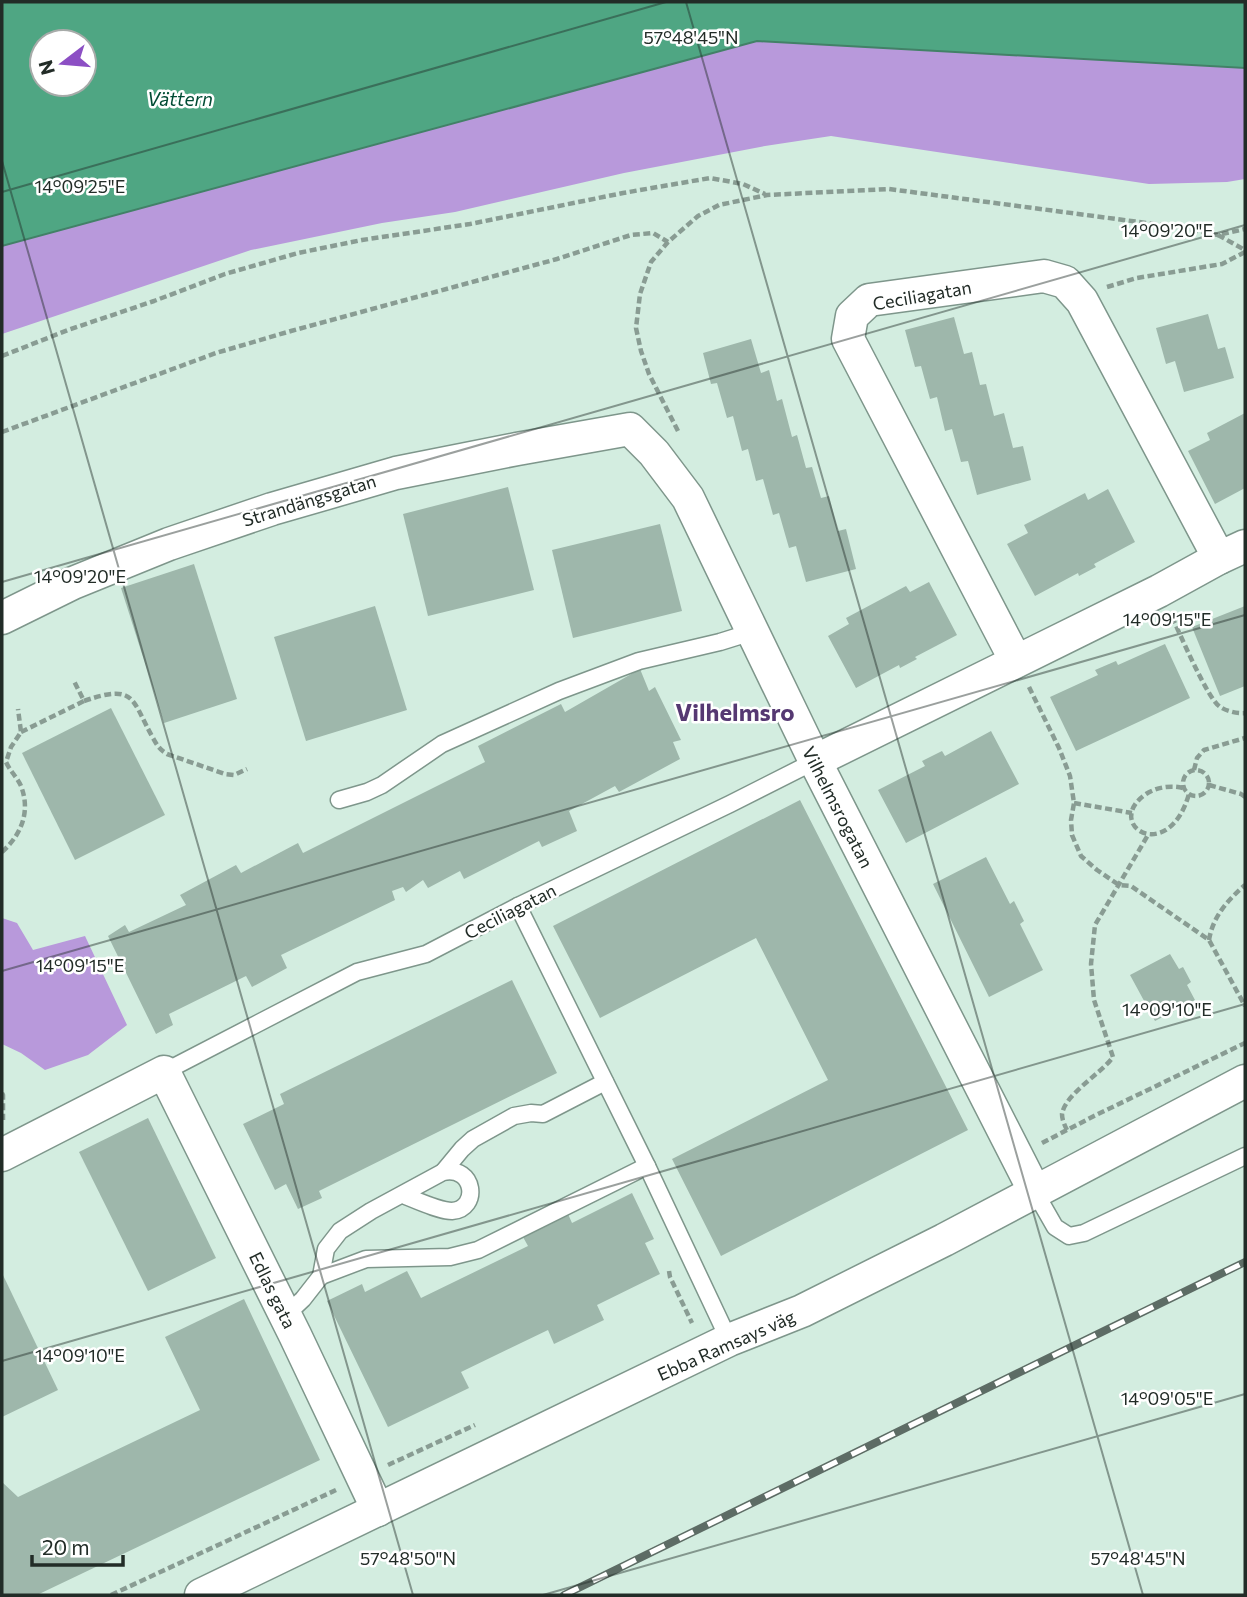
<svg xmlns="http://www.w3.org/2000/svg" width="1247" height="1597" font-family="Commissioner,sans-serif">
  <rect width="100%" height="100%" fill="#d3ede0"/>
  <g fill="#b899db">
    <polygon points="757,41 1245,68 1245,179 1227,182 1149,184 831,136 765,146 624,173 455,212 382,223 251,250 2,334 2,246"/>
    <polygon points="2,918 17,923 33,950 85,936 127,1025 88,1055 45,1070 21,1053 2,1044"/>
  </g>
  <path fill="#4fa683" stroke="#428167" stroke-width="2" fill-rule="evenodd" d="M 2,2 L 1245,2 L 1245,68 L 757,41 L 2,246 ZM 42,42 L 84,42 L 84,84 L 42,84 Z"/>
  <g fill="#9eb7ab">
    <polygon points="1208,314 1218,349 1225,347 1234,378 1184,392 1175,361 1166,364 1156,328"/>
    <polygon points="954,317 964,354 972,352 980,385 986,384 994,416 1004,413 1013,448 1023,446 1031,480 977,495 968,461 961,462 952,429 945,431 937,397 930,399 921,366 915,367 905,330"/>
    <polygon points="751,339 761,373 769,370 777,401 782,399 792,437 797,435 806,468 812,467 821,498 829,496 838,531 846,529 856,569 806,582 796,546 789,548 779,513 773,515 763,479 756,481 748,449 742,451 733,416 727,418 717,383 711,384 703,353"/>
    <polygon points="1245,413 1245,488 1215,504 1188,451 1210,440 1207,433"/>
    <polygon points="508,487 534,590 428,616 403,514"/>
    <polygon points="1108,489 1135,542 1094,564 1096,567 1079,576 1078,573 1035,596 1007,544 1028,533 1024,525 1085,493 1088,500"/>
    <polygon points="660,524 682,611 573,638 552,550"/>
    <polygon points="194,564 237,699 164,723 121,588"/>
    <polygon points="929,582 957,635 915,657 917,659 900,668 899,665 856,688 828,636 849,624 846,618 906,586 910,592"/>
    <polygon points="375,606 407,710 306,741 274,637"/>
    <polygon points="1245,606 1245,686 1220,696 1192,627"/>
    <polygon points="1165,644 1190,698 1076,751 1050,697 1098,675 1095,670 1116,661 1118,665"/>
    <polygon points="640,669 649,691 655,687 681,740 673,742 680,759 619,792 615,786 569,811 577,831 542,847 539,841 464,879 460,871 428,888 423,880 406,892 403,887 392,891 395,900 281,955 287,968 252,987 246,976 169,1014 173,1025 156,1034 108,936 125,925 129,932 186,905 180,895 236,865 241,873 298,843 303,853 485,762 478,746 561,704 565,712"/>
    <polygon points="111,708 165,815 75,860 22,753"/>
    <polygon points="991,731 1019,784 906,843 878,790 925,766 922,761 942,751 945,756"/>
    <polygon points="800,800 968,1130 721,1256 672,1159 828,1080 756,938 600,1018 553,926"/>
    <polygon points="986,857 1010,904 1014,901 1024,921 1020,924 1043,970 989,997 933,884"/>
    <polygon points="1170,954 1179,969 1183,967 1191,982 1187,985 1195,1000 1155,1021 1130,975"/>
    <polygon points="512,980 557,1073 319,1191 322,1198 298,1209 286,1184 275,1190 243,1124 284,1104 280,1094"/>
    <polygon points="148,1118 216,1258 148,1291 79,1152"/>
    <polygon points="632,1193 654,1239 645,1243 660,1274 597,1305 604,1320 554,1344 548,1330 461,1372 469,1388 388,1427 327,1301 362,1284 365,1292 407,1271 421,1298 528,1246 523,1237 568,1214 572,1223"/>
    <polygon points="2,1273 58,1390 2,1417"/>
    <polygon points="244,1299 320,1460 37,1595 2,1595 2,1482 18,1497 200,1410 165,1337"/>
  </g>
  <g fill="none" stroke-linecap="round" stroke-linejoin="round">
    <g stroke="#7e968b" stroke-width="19">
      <g id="service">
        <polyline points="339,800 367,792 382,785 442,744 559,691 639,661 720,642 752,632"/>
        <polyline points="518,906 647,1166 729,1340"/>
        <polyline points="164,1072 357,972 426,954 518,906 730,804 815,761"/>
        <polyline points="443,1172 462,1149 473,1139 514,1116 531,1113 543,1114 605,1082"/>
        <polyline points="1035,1192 1055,1227 1069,1236 1084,1233 1245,1156"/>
        <polyline points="321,1276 366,1259 450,1257 478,1250 647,1166"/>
        <path d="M 285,1316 L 303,1299 L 321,1276 L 326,1249 L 340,1231 L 371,1211 L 443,1172 C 475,1165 480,1209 452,1211 C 439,1211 416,1200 403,1195"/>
      </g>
    </g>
    <g stroke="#7e968b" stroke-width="35">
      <g id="minor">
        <polyline points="2,618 73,583 169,544 272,509 396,473 517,449 630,429 654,453 688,498 815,761 1035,1192"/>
        <polyline points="1016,661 848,339 852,316 869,300 1044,276 1065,282 1082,301 1219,558"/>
        <polyline points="815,761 1159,591 1219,558 1245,546"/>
        <polyline points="2,1155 164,1072 295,1335 378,1510"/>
        <polyline points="201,1595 729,1340 802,1311 944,1240 1245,1081"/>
      </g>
    </g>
    <g stroke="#899c93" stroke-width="4.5" stroke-dasharray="7 3.5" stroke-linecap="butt">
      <polyline points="1218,235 1245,250"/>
      <polyline points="1107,287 1137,278 1222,264 1245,252"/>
      <polyline points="2,356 68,330 154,301 225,274 298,253 362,240 470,224 623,193 710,178 743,184 765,194"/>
      <polyline points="678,431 649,374 641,351 636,328 640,294 651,262 668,242 698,216 719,205 767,195 889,189 1177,227 1218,235 1245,229"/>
      <polyline points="2,432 216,353 291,331 557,259 631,235 653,233 668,242"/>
      <path d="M 1172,617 C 1180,634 1207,697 1219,706 C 1225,711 1238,714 1245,713"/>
      <polyline points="1029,687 1059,748 1070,776 1074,803 1071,820 1072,835 1081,856 1097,870 1119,885 1131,886 1209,940 1245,1006"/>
      <path d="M 84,701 C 136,683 131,699 153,738 C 157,745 159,749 167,754 L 225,774 L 234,775 L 247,769"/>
      <polyline points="21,732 84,701 74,681"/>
      <circle cx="1196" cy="783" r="13"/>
      <polyline points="1194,770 1197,758 1204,750 1245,738"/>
      <polyline points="1209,785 1241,794 1245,797"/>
      <path d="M 1183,788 C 1171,785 1157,787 1146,794 C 1102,824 1168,867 1189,794"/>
      <polyline points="1074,803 1132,813"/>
      <path d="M 2,852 C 21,835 31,812 21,786 C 17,777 10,771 6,762 L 11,747 L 21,732 L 18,709"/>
      <path d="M 1209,940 C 1213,916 1228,900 1245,885"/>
      <polyline points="2,1093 3,1095 3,1120"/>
      <path d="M 1067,1130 C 1065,1126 1062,1120 1062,1114 C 1065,1094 1102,1073 1113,1057 L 1094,1000 L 1091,964 L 1095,925 L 1148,835"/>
      <polyline points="1042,1143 1094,1116 1245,1043"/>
      <polyline points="669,1271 670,1277 692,1323"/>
      <polyline points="388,1465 475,1425"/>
      <polyline points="111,1595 336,1490"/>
    </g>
    <use href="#service" stroke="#fff" stroke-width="16"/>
    <use href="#minor" stroke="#fff" stroke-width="32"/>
    <g stroke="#5d6c65" stroke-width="8">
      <polyline id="rail" points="564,1595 1245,1262"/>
    </g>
    <use href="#rail" stroke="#fff" stroke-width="5" stroke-dasharray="16" stroke-linecap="butt"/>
  </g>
  <path fill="none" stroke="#222c27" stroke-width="2" stroke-opacity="0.45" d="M 686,2 L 1143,1595M 2,161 L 413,1595M 2,192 L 666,2M 2,582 L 1245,225M 2,971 L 1245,615M 2,1361 L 1245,1004M 543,1595 L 1245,1394"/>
  <g text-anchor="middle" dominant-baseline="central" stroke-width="5" stroke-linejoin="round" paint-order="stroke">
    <g font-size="18" fill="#222c27" stroke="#fff">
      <text transform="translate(922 295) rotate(-10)">Ceciliagatan</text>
      <text transform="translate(309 500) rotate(-17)">Strandängsgatan</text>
      <text transform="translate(838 807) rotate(63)">Vilhelmsrogatan</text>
      <text transform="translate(510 911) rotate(-27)">Ceciliagatan</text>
      <text transform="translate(273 1290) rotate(64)">Edlas gata</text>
      <text transform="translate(726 1345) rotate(-24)">Ebba Ramsays väg</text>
    </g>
    <g font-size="19" font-style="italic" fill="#004b34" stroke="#fff">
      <text x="180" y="98">Vättern</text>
    </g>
    <g font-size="24" font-weight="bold" fill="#553872" stroke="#fff">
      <text x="735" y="711">Vilhelmsro</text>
    </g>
  </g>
  <g font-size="18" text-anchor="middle" fill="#222c27" stroke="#fff" stroke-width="5" stroke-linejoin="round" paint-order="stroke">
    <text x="691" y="44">57°48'45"N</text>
    <text x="80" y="193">14°09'25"E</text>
    <text x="1167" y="237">14°09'20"E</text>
    <text x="80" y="583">14°09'20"E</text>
    <text x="1167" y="626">14°09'15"E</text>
    <text x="80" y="972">14°09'15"E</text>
    <text x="1167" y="1016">14°09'10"E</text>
    <text x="80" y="1362">14°09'10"E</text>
    <text x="1167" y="1405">14°09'05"E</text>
    <text x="408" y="1565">57°48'50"N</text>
    <text x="1138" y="1565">57°48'45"N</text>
  </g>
  <rect width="1247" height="1597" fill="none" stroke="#222c27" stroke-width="7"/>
  <g transform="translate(63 63) rotate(254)"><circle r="33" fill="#ffffff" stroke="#a7aba9" stroke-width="2"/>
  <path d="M0-5L12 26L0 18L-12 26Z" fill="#8c4fc4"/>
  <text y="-10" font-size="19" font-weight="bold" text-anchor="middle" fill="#222c27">N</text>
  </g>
  <path d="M32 1555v10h91v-10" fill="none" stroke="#222c27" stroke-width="3.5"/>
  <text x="42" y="1555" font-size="21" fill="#222c27" stroke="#ffffff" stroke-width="5" paint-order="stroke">20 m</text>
</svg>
